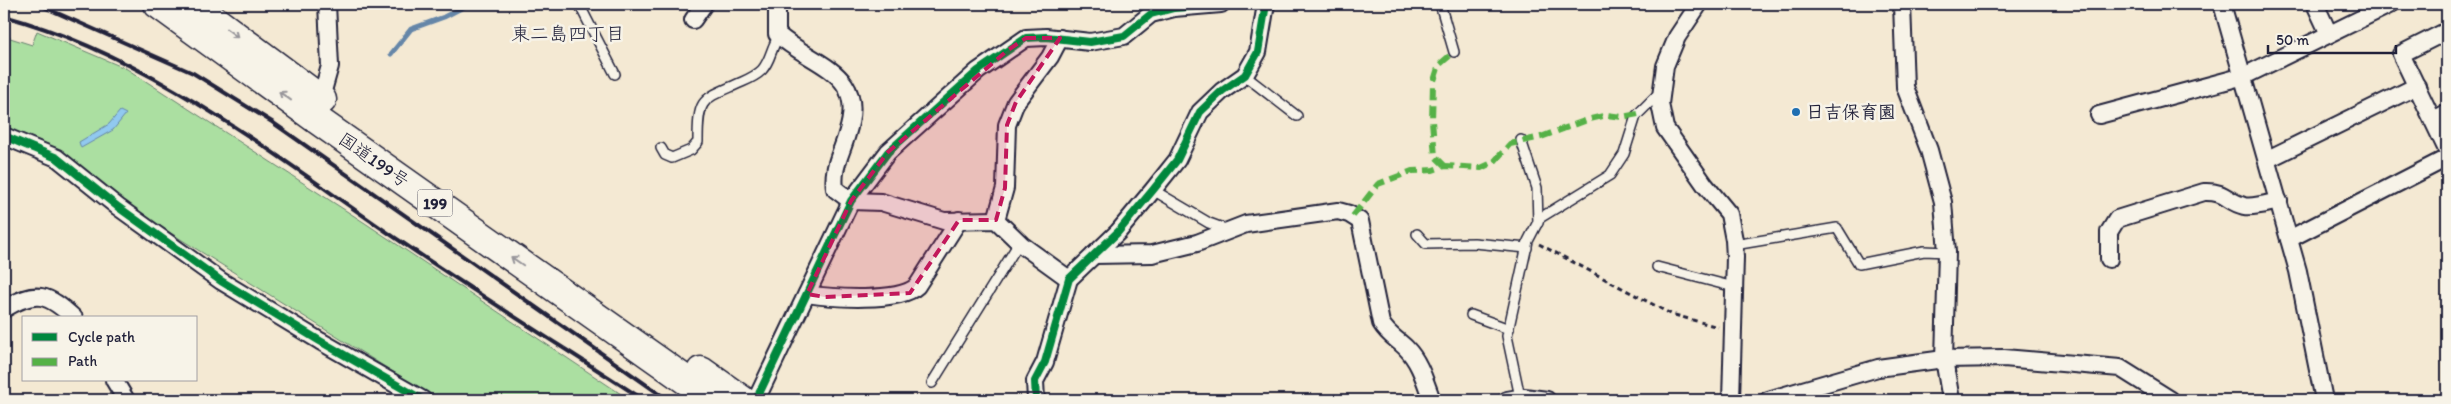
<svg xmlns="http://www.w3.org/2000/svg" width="2451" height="404" font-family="Itim,'Klee One',sans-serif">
  <rect width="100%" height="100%" fill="#f4e9d3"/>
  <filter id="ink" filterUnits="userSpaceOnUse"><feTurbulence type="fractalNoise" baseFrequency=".02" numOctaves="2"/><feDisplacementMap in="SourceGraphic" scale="10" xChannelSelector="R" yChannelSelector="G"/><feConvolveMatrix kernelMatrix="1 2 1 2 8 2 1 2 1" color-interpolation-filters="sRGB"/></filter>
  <g filter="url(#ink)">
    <polygon fill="#abdfa1" stroke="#66806e" points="37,31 127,69 365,223 630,400 438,400 126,205 67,155 54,147 4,128 4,36 32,45"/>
    <polygon fill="#91c9f0" stroke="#6586a8" points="120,111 126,114 113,130 81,148 79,142 109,124"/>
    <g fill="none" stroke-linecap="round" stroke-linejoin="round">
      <polyline stroke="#6586a8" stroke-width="5" points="391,54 411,29 444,17 469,4"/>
      <g stroke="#22223b" stroke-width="12">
        <g id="lane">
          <polyline points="579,4 615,74"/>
          <polyline points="1440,4 1454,52"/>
          <polyline points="1244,75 1297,116"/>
          <polyline points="1521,140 1537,188 1538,223"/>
          <path d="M 661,148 L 665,155 L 672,158 L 691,150 L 698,142 C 698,96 702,100 742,82 C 749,79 756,76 762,70 C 771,60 771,47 779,36"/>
          <polyline points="1153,190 1209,223 1228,230"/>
          <polyline points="1417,234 1426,244 1474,243 1527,248"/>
          <polyline points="1734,245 1837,228 1859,264 1924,251 1947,252"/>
          <polyline points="1657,267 1734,287"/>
          <polyline points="1471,315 1509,329"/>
          <polyline points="932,383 1019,243"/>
          <polyline points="1520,397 1507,336 1528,241 1540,218 1610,175 1624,154 1636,116 1660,92"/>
        </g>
      </g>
      <g stroke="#22223b" stroke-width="20">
        <g id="street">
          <path d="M 777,4 L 777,34 C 814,67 868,71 847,134 C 841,155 832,167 835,189 L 851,201 L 881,202 L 944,221 L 996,220 L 1022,245 L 1069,279"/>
          <polyline points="1699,4 1677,37 1665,66 1660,104 1665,128 1705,185 1729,214 1734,240 1735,257 1731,400"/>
          <polyline points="1902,4 1905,87 1929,150 1943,202 1947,252 1944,359 1951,400"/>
          <polyline points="2222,4 2298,271 2324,400"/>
          <polyline points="2315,4 2329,34"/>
          <polyline points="693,20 704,4"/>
          <polyline points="2447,31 2401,54 2447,150"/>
          <polyline points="319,105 330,66 327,4"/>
          <polyline points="2099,115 2244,76 2391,4"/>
          <polyline points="2433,120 2447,113"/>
          <polyline points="4,136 57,158 118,207 221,281 320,341 423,400"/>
          <polyline points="2268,159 2417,86"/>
          <polyline points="996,220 1005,188 1007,125 1016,102 1050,57 1060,38"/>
          <polyline points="2289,239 2447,158"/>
          <path d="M 1094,255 L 1152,254 L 1197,243 L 1246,224 L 1338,211 L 1349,214 L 1360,221 L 1381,323 C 1388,335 1397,339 1406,348 C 1420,362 1425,382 1432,400"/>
          <path d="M 2109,259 L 2109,232 L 2117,219 L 2204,192 C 2226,191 2227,202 2244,206 C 2254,208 2269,203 2279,201"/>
          <path d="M 807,294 C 831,298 899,303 917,286 L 959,220"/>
          <path d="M 4,309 C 36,289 48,294 74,318"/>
          <polyline points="114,380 126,400"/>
          <polyline points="756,400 851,201 888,152 978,71 1026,38 1046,37 1090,42 1124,36 1151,14 1174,8 1221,4"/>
          <polyline points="1036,400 1035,381 1045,362 1069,279 1118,232 1153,190 1177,160 1200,112 1222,91 1245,75 1258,52 1266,4"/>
          <polyline points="1507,400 1524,397 1547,400"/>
          <polyline points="1768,400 1878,368 1944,359 2004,358 2120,368 2171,400"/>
        </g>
      </g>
      <g stroke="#22223b" stroke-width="31">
        <g id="highway">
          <polyline points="158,4 316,119 714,400"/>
          <polyline points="193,4 322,100"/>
          <polyline points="701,371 742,400"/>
        </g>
      </g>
      <polyline stroke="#22223b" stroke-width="3" stroke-dasharray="5 4" stroke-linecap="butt" points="1539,244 1671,314 1718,327"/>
      <use href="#lane" stroke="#f7f3e8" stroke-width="9"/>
      <use href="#street" stroke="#f7f3e8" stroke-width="16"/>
      <use href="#highway" stroke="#f7f3e8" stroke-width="28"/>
      <g stroke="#22223b" stroke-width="4">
        <polyline points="37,4 193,73 272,122 668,400"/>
        <path d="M 4,16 C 154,57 276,157 403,243 C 482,297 564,348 644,400"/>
      </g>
      <g stroke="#55b146" stroke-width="6" stroke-dasharray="12 6" stroke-linecap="butt">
        <polyline points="1445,166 1435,156 1432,121 1433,84 1439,65 1454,52"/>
        <polyline points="1353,216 1378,184 1412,171 1433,170 1445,166 1481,168 1494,162 1510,144 1541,137 1590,119 1607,115 1622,117 1638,114"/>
      </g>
      <g stroke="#f7f3e8" stroke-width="11">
        <g id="cycleway">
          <polyline points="4,136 57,158 118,207 221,281 320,341 423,400"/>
          <polyline points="756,400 851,201 888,152 978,71 1026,38 1046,37 1090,42 1124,36 1151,14 1174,8 1221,4"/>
          <polyline points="1036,400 1035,381 1045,362 1069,279 1118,232 1153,190 1177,160 1200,112 1222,91 1245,75 1258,52 1266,4"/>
        </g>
      </g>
      <use href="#cycleway" stroke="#00873e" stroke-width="8"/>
    </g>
    <defs><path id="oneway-shaft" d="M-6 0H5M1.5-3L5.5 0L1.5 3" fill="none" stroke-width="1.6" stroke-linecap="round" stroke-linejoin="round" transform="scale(1.25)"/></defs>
    <g stroke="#97959a">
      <use href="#oneway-shaft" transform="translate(232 33) rotate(37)"/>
      <use href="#oneway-shaft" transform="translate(285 96) rotate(-144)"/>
      <use href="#oneway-shaft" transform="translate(517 261) rotate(-145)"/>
    </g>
  </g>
  <path fill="#c2185b" fill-opacity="0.2" stroke="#c2185b" stroke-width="4" stroke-dasharray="10 6" stroke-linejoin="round" d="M 1026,38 L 1060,38 L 1016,102 L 1007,125 L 1005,188 L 996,220 L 959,220 L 910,293 L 825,297 L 807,294 L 851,201 L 888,152 L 1008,50 Z"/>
  <circle fill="#1f6fb2" stroke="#f7f3e8" stroke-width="2" cx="1796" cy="112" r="5"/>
  <g text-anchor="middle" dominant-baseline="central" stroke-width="5" stroke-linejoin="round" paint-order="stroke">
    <rect fill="#f7f3e8" stroke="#62616f" stroke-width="1" x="417.5" y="189.5" width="35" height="27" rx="4"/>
    <g font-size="16" font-weight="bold" fill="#22223b">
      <text x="435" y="203">199</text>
    </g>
    <g font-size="18" font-weight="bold" fill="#22223b" stroke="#f7f3e8" text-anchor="start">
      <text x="1806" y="112">日吉保育園</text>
    </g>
    <g font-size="18" fill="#22223b" stroke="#f7f3e8">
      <text transform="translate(374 160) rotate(35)">国道199号</text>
    </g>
    <g font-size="19" fill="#22223b" stroke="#f7f3e8">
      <text x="568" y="33">東二島四丁目</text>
    </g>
  </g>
  <rect width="2451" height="404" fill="none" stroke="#f7f3e8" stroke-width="20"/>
  <rect x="10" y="10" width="2431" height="384" fill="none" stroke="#22223b" stroke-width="2" filter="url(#ink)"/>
  <rect x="22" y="316" width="175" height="65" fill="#f7f3e8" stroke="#a29fa3"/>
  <rect x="32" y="333" width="25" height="8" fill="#00873e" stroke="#a29fa3"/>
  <text x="68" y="342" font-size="15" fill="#22223b">Cycle path</text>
  <rect x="32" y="358" width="25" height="8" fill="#55b146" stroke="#a29fa3"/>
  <text x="68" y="366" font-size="15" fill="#22223b">Path</text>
  <path d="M2268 45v8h128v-8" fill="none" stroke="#22223b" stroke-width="2.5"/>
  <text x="2276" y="45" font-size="15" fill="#22223b" stroke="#f7f3e8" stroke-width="4" paint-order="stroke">50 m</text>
</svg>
